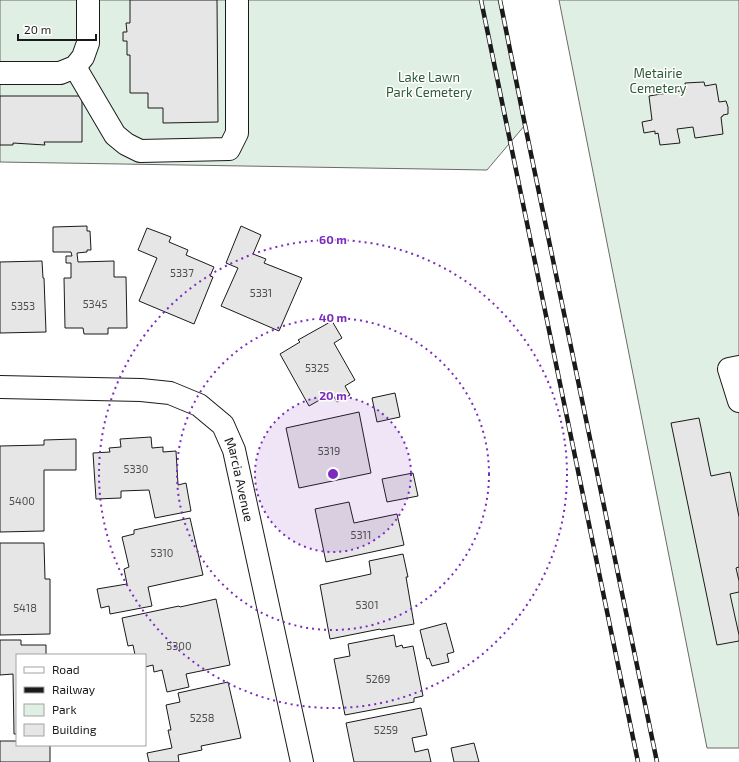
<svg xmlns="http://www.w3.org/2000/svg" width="739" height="762" font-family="'Exo 2',sans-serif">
  <rect width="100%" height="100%" fill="#fff"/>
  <g fill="#e0efe3" stroke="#6a6a6a">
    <polygon points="0,0 500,0 525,125 487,170 0,162"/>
    <polygon points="559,0 739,0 739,748 707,748"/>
  </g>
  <g fill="#e6e6e6" stroke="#1a1a1a">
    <polygon points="130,0 217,0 218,122 163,123 163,108 148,108 148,93 130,93 130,55 127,55 127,41 123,41 123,32 127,32 126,23 130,23"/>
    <polygon points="704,82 705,86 716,84 719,102 726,101 728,107 728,114 723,115 723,116 721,117 723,134 695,138 693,127 677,129 680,143 660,145 658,133 655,134 655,131 644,133 642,122 652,120 649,96 686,90 685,83"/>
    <polygon points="0,96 82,96 82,142 44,142 45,145 13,143 13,145 0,145"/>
    <polygon points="87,226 87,231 90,231 91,250 87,250 87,252 77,253 78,262 114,261 114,277 126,277 127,328 108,328 108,334 84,334 83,328 65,328 64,278 71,278 71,263 66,263 66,256 72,256 71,252 53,252 53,227"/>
    <polygon points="241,226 261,235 253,254 266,259 264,263 302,278 279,331 221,306 238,268 226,263"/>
    <polygon points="147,228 171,237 169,242 188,250 186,255 214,267 210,276 213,277 194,324 139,301 157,258 138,250"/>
    <polygon points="42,261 43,278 44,278 46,332 0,333 0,262"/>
    <polygon points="332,321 342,338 334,343 355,380 345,386 350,395 337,402 332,393 309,406 280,354 300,342 298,340"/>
    <polygon points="395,393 400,417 377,422 372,398"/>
    <polygon points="359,412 371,473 299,488 286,428"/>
    <polygon points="699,418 711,476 730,472 739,517 739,567 736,568 739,581 739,592 730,594 739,635 739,641 717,645 671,423"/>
    <polygon points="151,437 152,448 163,447 163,452 176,451 178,485 186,483 191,511 155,518 149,490 121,491 121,498 96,499 93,453 110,452 109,448 121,447 120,439"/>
    <polygon points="76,439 76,470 44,470 44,531 0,532 0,446 44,445 44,440"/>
    <polygon points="413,473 418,496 387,502 382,479"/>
    <polygon points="349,502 354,523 397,514 404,545 326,562 315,509"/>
    <polygon points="190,518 203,575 148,587 152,606 110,614 109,606 101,608 97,589 127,584 124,569 129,567 122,537 134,534 134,530"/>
    <polygon points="0,543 44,543 45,579 50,579 50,634 0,635"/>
    <polygon points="403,554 408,577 406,577 414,624 381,630 380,629 330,639 320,585 371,574 369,561"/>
    <polygon points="216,599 230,665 186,674 189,687 167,692 162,670 154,672 153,665 145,667 145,655 135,655 133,645 128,646 122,618 179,606 180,607"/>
    <polygon points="446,623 454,652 447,654 449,662 432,666 429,658 427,659 420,630"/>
    <polygon points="394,635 396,647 402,645 403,648 413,646 423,696 414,698 414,702 345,715 334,659 350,656 348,644"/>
    <polygon points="0,640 21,640 21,645 46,645 46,655 17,655 17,734 14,734 13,674 0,675"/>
    <polygon points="228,682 241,738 201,746 202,750 178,755 179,762 149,762 147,753 172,748 168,730 171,730 166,705 180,702 178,693"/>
    <polygon points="421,708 427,735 412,738 415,752 428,749 431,762 354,762 346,723"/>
    <polygon points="0,741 17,741 17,745 50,745 50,762 0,762"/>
    <polygon points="474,743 479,762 454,762 451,748"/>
  </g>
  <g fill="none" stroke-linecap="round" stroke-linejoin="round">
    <g stroke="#1a1a1a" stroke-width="24">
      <g id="minor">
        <polyline points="75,67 115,135 126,144 140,151 229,149 237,133 237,0"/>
        <polyline points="0,73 60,73 75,67 83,57 88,43 88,0"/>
        <polyline points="739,367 729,369 739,401"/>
        <path id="s1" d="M 0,387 L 141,390 L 170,393 L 199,405 L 223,425 L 234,450 L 302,762"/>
      </g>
    </g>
    <use href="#minor" stroke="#fff" stroke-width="22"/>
    <g stroke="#1a1a1a" stroke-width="4.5">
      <g id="rail">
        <polyline points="481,0 638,762"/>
        <polyline points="500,0 525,125 657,762"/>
      </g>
    </g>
    <use href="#rail" stroke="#fff" stroke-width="3" stroke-dasharray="9" stroke-linecap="butt"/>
  </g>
  <circle cx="333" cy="474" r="78" fill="#7b2cbf" fill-opacity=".12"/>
  <g fill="none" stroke="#7b2cbf" stroke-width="2" stroke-dasharray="2 4">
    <circle cx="333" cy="474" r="78"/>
    <circle cx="333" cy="474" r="156"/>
    <circle cx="333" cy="474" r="234"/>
  </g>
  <g text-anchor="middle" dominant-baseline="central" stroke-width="3" stroke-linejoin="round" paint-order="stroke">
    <g font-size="11" fill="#4d4d4d">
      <text x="182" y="272">5337</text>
      <text x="261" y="292">5331</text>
      <text x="95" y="303">5345</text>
      <text x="23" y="305">5353</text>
      <text x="317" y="367">5325</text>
      <text x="329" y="450">5319</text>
      <text x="136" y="468">5330</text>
      <text x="22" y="500">5400</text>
      <text x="361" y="534">5311</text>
      <text x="162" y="552">5310</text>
      <text x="367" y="604">5301</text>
      <text x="25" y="607">5418</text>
      <text x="179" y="645">5300</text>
      <text x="378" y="678">5269</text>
      <text x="202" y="717">5258</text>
      <text x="386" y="729">5259</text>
    </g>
    <g font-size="13" fill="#2b5a34" stroke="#fff">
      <text x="658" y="73">Metairie<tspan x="658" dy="15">Cemetery</tspan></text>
      <text x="429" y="77">Lake Lawn<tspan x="429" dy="15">Park Cemetery</tspan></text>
    </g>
    <g font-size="13" fill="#1a1a1a" stroke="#fff">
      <text stroke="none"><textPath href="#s1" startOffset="290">Marcia Avenue</textPath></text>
    </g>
  </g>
  <circle cx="333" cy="474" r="6" fill="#7b2cbf" stroke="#fff" stroke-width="2"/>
  <g font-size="12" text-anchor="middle" font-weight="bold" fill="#7b2cbf" stroke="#fff" stroke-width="3" stroke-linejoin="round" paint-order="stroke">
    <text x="333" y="244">60 m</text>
    <text x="333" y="322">40 m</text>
    <text x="333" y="400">20 m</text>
  </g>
  <rect x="16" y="654" width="130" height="92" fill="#ffffff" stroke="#a3a3a3"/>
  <rect x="24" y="667" width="20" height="6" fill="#ffffff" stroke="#a3a3a3"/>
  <text x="52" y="674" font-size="12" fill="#1a1a1a">Road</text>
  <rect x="24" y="687" width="20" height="6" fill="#1a1a1a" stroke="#a3a3a3"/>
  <text x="52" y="694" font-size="12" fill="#1a1a1a">Railway</text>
  <rect x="24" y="704" width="20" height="12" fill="#e0efe3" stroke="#a3a3a3"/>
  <text x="52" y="714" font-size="12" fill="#1a1a1a">Park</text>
  <rect x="24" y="724" width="20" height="12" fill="#e6e6e6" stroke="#a3a3a3"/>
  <text x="52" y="734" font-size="12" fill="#1a1a1a">Building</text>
  <path d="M18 34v6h78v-6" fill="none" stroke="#1a1a1a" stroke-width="2"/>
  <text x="24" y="34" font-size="12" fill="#1a1a1a" stroke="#ffffff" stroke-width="3" paint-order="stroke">20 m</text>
</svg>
